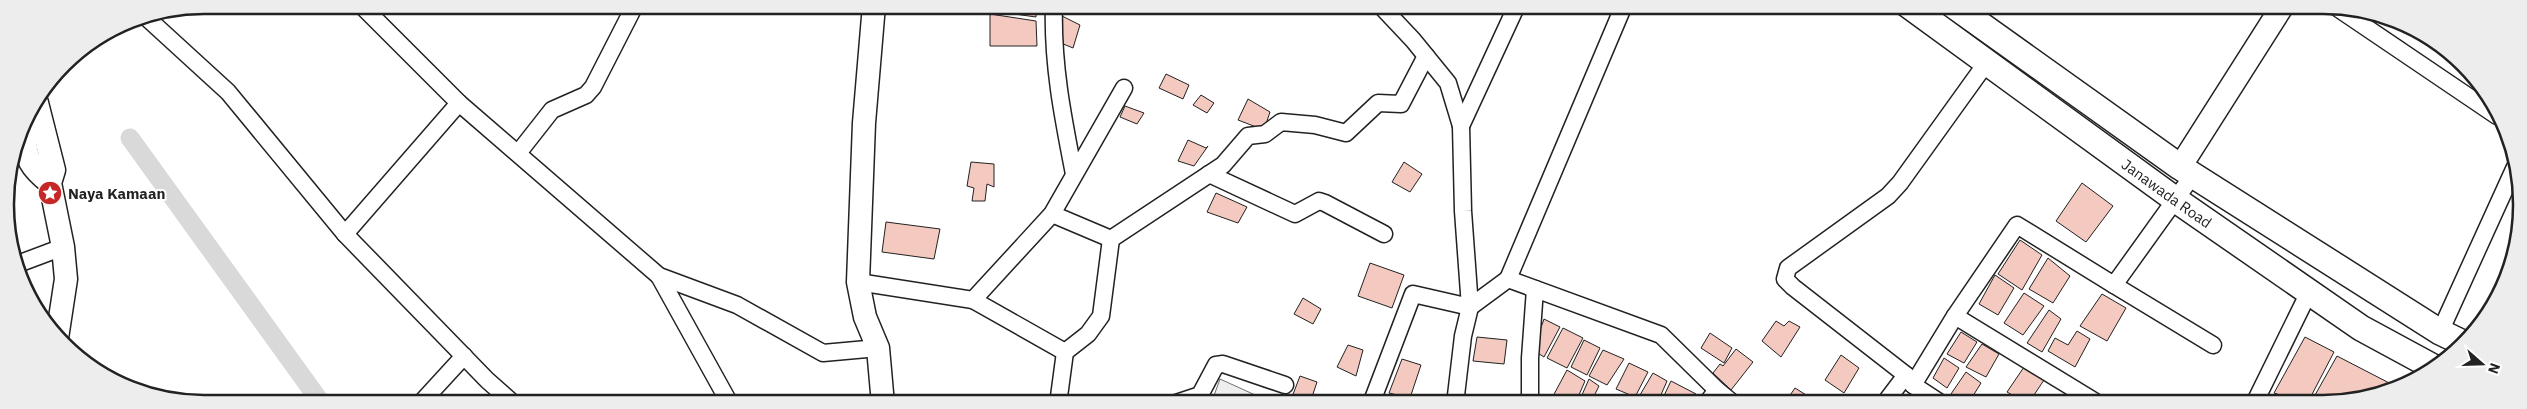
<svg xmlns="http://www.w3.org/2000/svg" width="2527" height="409" font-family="'IBM Plex Sans',sans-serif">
  <rect width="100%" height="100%" fill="#fff"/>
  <polygon fill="#eee" stroke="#6f6f6f" points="1220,379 1275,404 1211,404"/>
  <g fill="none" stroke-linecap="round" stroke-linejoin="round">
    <polyline stroke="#d9d9d9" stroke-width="19" points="130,138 322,404"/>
  </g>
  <g fill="#f3c9c0" stroke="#222">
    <polygon points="993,5 1036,5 1036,17 992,11"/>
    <polygon points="990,14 1036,21 1037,46 990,46"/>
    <polygon points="1062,16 1080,25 1073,48 1056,41"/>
    <polygon points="1166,74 1189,85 1183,99 1159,88"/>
    <polygon points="1201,95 1214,103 1207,113 1193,105"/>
    <polygon points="1248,99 1270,112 1264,130 1238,120"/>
    <polygon points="1125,106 1144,113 1137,124 1120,117"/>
    <polygon points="1188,140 1206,148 1208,146 1194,166 1178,161"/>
    <polygon points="971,162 994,164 994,187 987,184 985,201 972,201 974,188 967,186"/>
    <polygon points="1404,162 1422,174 1410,192 1392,182"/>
    <polygon points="2082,183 2113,206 2086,242 2056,221"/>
    <polygon points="1216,193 1247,207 1238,223 1207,212"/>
    <polygon points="886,222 940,229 934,259 882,252"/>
    <polygon points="2020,240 2042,255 2022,290 1998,274"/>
    <polygon points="2048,258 2070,276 2053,303 2029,289"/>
    <polygon points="1370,263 1404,275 1392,308 1358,296"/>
    <polygon points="1995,275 2014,288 1998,315 1979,304"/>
    <polygon points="2024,293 2044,306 2023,335 2004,323"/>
    <polygon points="2102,294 2126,308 2107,341 2080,326"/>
    <polygon points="1303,298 1321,309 1313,324 1294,314"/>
    <polygon points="2049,310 2061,319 2042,352 2027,343"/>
    <polygon points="1544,319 1560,327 1544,357 1533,350"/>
    <polygon points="1776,321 1784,326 1789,321 1800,327 1781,357 1762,341"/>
    <polygon points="1563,328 1583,338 1567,368 1547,358"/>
    <polygon points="2077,331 2090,339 2075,367 2048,351 2055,338 2068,345"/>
    <polygon points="1961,332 1977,342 1964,363 1947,354"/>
    <polygon points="1710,333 1732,348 1724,363 1701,348"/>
    <polygon points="1477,337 1507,340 1504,364 1473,361"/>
    <polygon points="2305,337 2334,352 2307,404 2274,393"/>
    <polygon points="1584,340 1600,348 1587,375 1571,367"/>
    <polygon points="1982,344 1999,354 1986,377 1966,367"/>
    <polygon points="1348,345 1363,350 1356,376 1337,367"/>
    <polygon points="1736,349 1753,362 1731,390 1713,373 1720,364 1723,366"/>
    <polygon points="1603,350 1624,359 1607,385 1589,376"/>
    <polygon points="1841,355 1859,368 1844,393 1825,380"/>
    <polygon points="2337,356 2397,387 2336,404 2310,404"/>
    <polygon points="1944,358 1959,368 1947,388 1933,378"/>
    <polygon points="1402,359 1421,365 1410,398 1389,393"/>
    <polygon points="1629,363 1648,372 1635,397 1616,389"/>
    <polygon points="2024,367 2044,380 2028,404 2007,392"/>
    <polygon points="1567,370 1585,381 1575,404 1563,404 1552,398"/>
    <polygon points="1966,372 1981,383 1968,404 1951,394"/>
    <polygon points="1653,373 1667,381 1657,404 1643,404 1637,400"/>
    <polygon points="1300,376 1317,382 1310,403 1292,397"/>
    <polygon points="1589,379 1599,386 1590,404 1578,404"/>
    <polygon points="1671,381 1696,394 1692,404 1660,404"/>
    <polygon points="1795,388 1814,400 1811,404 1784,404"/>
  </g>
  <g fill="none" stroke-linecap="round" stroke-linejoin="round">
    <g stroke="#222" stroke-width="19">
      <g id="street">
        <polyline points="361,5 459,103 659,276 737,305 823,353 878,348"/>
        <path d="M 1054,5 C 1052,63 1063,118 1074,174"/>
        <polyline points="1380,5 1413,40 1448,83 1461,126 1463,211 1470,307 1463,336 1455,404"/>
        <polyline points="1624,5 1508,279 1661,335 1717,390 1734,404"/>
        <polyline points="2333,5 2497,116"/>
        <polyline points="146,17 228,92 345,234 487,380 514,404"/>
        <polyline points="1461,126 1517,5"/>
        <polyline points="519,152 552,110 586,95 593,87 635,5"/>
        <polyline points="1209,174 1295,214 1319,201 1325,203 1384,234"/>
        <polyline points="1052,214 1111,239 1223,165 1248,136 1265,134 1281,122 1315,125 1346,133 1378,103 1401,104 1426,56"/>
        <polyline points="345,234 459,103"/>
        <polyline points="15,265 63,247"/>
        <polyline points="659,276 730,404"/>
        <polyline points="858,282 973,300 1052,214 1124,88"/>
        <polyline points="2114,285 2213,345"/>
        <polyline points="973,300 1065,352"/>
        <polyline points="1955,316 2099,404"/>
        <polyline points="2440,332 2515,167"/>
        <polyline points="1906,375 1793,287 1785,279 1788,268 1888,196 1900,183 1987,62"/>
        <polyline points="1913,385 1942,404"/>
        <polyline points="420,404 464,356"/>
        <polyline points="1058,404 1065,352 1088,334 1101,316 1111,239"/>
        <polyline points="1173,404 1200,395 1216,365 1223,364 1285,385"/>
        <polyline points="1371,404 1413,294 1470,307 1508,279"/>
        <polyline points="1530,404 1530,358 1535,289"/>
        <polyline points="1706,404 1717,390"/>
        <polyline points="1884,404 1906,375 1913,385 1955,316 2017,225 2114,285 2193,175"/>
        <polyline points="2254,404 2309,292"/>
      </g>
    </g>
    <g stroke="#222" stroke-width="25">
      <g id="secondary">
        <polyline points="874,5 864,123 858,282 865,317 878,348 883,404"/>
        <polyline points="37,103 54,170 50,183 63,247 66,279 57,338"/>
        <path d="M 22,125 C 28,157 24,162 50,183"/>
        <polyline points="2180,167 2283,5"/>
      </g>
    </g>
    <g stroke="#222" stroke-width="28">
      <g id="primary">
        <path id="s1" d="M 1908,5 L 2176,200 L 2361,328 L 2433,367"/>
        <polyline points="1953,5 2180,167 2440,332 2465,344"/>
      </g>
    </g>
    <use href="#street" stroke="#fff" stroke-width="16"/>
    <use href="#secondary" stroke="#fff" stroke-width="22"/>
    <use href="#primary" stroke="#fff" stroke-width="25"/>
  </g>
  <defs>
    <g id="sight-disc" transform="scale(1.25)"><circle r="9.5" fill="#c62828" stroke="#fff"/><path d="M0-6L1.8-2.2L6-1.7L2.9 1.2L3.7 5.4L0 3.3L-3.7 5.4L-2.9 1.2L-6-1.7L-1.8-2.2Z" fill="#fff"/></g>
  </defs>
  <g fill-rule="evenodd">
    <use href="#sight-disc" x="50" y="193"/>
  </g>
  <g text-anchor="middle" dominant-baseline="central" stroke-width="4" stroke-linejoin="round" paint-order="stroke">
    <g font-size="15" fill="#222" stroke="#fff">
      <text stroke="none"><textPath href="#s1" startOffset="320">Janawada Road</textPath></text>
    </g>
    <g font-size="15" font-weight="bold" fill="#222" stroke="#fff" text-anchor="start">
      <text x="68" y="193">Naya Kamaan</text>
    </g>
  </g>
  <path d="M0 0H2527V409H0ZM204 14H2323A190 190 0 0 1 2513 204V205A190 190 0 0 1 2323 395H204A190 190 0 0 1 14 205V204A190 190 0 0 1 204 14Z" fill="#ededed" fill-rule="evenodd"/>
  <path fill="none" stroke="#222" stroke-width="2.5" d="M204 14H2323A190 190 0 0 1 2513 204V205A190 190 0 0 1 2323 395H204A190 190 0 0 1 14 205V204A190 190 0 0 1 204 14Z"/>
  <g transform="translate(2482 364) rotate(110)" stroke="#ffffff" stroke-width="4" paint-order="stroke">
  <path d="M0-4L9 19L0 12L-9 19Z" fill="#222222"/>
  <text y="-8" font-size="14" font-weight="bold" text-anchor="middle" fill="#222222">N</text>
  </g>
</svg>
